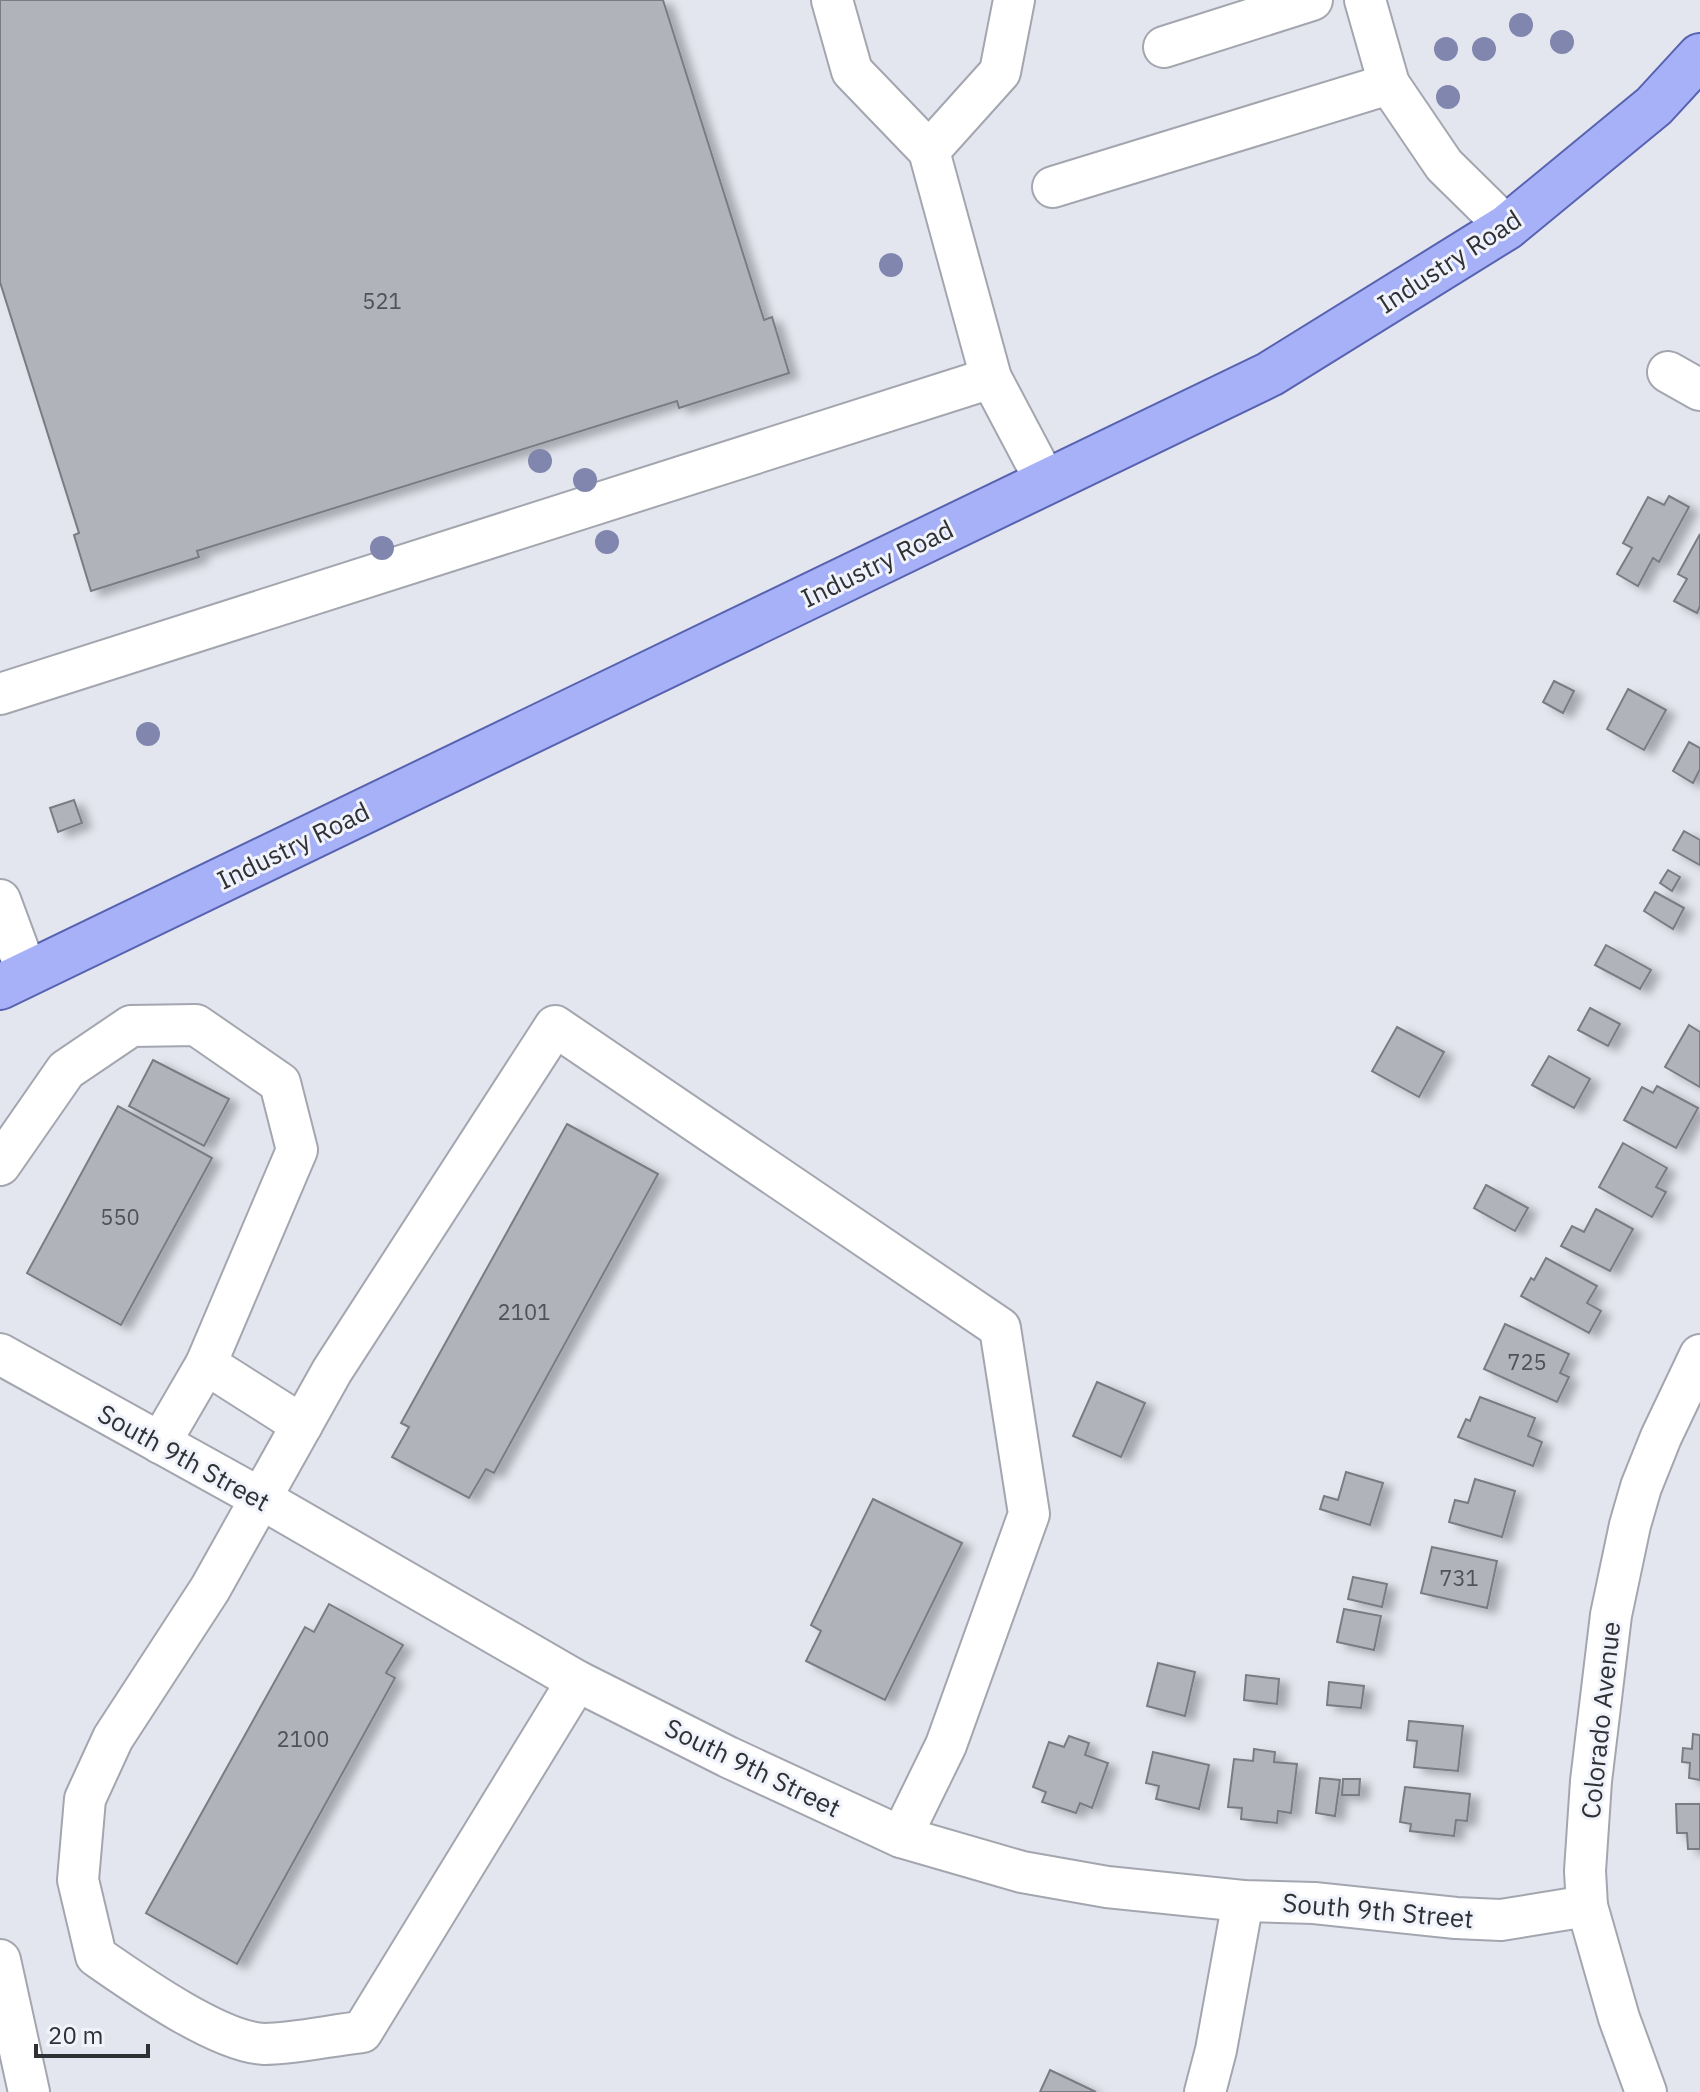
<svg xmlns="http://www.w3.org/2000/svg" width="1700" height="2092" font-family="'IBM Plex Sans',sans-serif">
  <defs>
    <filter id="shadow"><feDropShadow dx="9" dy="5" stdDeviation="4" flood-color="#0004"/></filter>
  </defs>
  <rect width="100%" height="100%" fill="#e4e6ef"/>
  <g fill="#b1b3bb" stroke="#7a7c83" stroke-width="2" filter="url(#shadow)">
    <polygon points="0,0 663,0 764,320 772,317 789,373 679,408 677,401 197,551 199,557 91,591 74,535 79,533 0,282"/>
    <polygon points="1669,496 1689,507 1659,562 1653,558 1638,586 1617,574 1632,548 1623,543 1648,497 1664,505"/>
    <polygon points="1700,534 1700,606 1697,613 1674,601 1687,579 1678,574"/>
    <polygon points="1554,681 1574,691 1563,713 1543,702"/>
    <polygon points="1628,689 1666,710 1644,750 1607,729"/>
    <polygon points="1689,742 1700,748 1700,769 1693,783 1673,771"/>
    <polygon points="74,800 82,823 58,832 50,808"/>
    <polygon points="1684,831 1700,840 1700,865 1673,850"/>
    <polygon points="1668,870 1680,877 1672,891 1660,883"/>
    <polygon points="1655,892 1684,908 1673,929 1644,911"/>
    <polygon points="1606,945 1651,970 1640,989 1595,965"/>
    <polygon points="1590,1008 1620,1024 1608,1046 1578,1030"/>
    <polygon points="1689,1025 1700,1032 1700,1087 1665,1067"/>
    <polygon points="1397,1027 1444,1052 1419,1097 1372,1071"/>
    <polygon points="1549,1056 1590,1079 1574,1108 1532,1085"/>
    <polygon points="153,1060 229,1099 204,1146 129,1106"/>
    <polygon points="1657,1086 1698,1108 1676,1148 1624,1120 1642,1087 1653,1093"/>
    <polygon points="118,1106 212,1158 121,1325 27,1273"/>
    <polygon points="567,1124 658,1174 494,1473 486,1469 469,1498 392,1457 409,1427 401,1423"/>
    <polygon points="1623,1143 1667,1168 1656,1187 1666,1192 1652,1217 1599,1187"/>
    <polygon points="1486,1185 1528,1208 1515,1231 1474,1208"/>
    <polygon points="1596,1209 1633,1229 1610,1271 1561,1246 1572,1226 1584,1232"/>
    <polygon points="1546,1258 1597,1286 1587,1303 1601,1311 1589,1333 1521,1296 1531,1278 1534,1280"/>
    <polygon points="1505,1324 1569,1354 1560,1373 1569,1377 1557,1402 1484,1369"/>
    <polygon points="1097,1382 1145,1403 1121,1457 1073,1436"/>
    <polygon points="1480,1397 1535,1418 1528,1436 1542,1442 1533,1466 1458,1437 1466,1419 1470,1421"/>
    <polygon points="1346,1472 1383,1483 1370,1525 1320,1509 1324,1496 1338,1500"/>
    <polygon points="1475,1479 1515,1491 1502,1537 1449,1522 1455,1500 1468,1503"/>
    <polygon points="873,1499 962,1543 885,1700 806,1661 821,1631 811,1625"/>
    <polygon points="1432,1547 1497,1561 1487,1608 1421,1593"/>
    <polygon points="1353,1577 1387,1584 1382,1607 1348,1599"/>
    <polygon points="329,1604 403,1645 386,1673 395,1678 237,1964 146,1913 305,1627 314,1632"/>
    <polygon points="1344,1609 1381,1616 1374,1650 1337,1642"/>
    <polygon points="1158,1663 1195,1672 1185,1716 1147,1706"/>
    <polygon points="1246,1675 1279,1679 1277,1704 1244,1700"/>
    <polygon points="1329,1682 1364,1686 1361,1708 1327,1705"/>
    <polygon points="1409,1721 1463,1726 1458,1771 1414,1767 1417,1741 1407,1740"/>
    <polygon points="1693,1734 1700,1735 1700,1780 1689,1778 1690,1763 1682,1762 1683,1748 1692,1749"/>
    <polygon points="1069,1736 1089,1743 1085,1755 1108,1763 1092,1808 1080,1803 1076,1813 1042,1802 1046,1792 1033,1787 1049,1742 1064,1747"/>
    <polygon points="1254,1749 1275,1752 1274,1762 1297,1764 1291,1813 1278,1811 1277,1823 1241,1819 1242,1808 1228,1807 1234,1759 1253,1761"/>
    <polygon points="1153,1752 1209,1765 1199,1809 1156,1799 1159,1786 1146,1783"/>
    <polygon points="1320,1778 1340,1780 1335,1816 1316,1813"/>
    <polygon points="1343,1779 1360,1779 1359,1795 1342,1795"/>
    <polygon points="1405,1787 1470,1794 1467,1821 1456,1820 1454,1836 1410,1831 1411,1824 1400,1822"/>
    <polygon points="1676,1804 1700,1804 1700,1849 1688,1849 1687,1833 1677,1833"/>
    <polygon points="1050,2070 1096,2092 1040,2092"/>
  </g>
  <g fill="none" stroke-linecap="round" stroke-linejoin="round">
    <g stroke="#a4a6af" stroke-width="44">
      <g id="minor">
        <polyline points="832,0 852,71 929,151 991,378"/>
        <polyline points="1365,0 1389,84"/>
        <polyline points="1164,47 1312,0"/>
        <polyline points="929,151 1000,72 1014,0"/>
        <polyline points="1053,187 1389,84 1444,165 1507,227"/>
        <polyline points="1668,372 1700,390"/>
        <polyline points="0,694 991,378 1046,482"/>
        <polyline points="0,900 27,973"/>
        <polyline points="0,1165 66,1070 131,1026 196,1025 280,1083 297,1150 206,1364 302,1425"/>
        <polyline points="0,1354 260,1498 577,1681 728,1757 901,1837 1022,1872 1107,1887 1243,1901 1314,1903 1456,1918 1501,1920 1587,1906"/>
        <polyline points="160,1443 206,1364"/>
        <path d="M 577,1681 L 362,2032 C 333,2035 293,2044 264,2044 C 218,2042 135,1983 96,1956 L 78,1880 L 85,1799 L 113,1738 L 210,1589 L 332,1371 L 555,1026 L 1000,1328 L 1029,1514 L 946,1745 L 901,1837"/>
        <polyline points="0,1960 29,2092"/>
        <polyline points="1205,2092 1216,2050 1243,1901"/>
        <polyline points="1646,2092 1619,2018 1587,1906 1585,1871 1591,1781 1611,1615 1630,1525 1641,1487 1661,1437 1700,1355"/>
      </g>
    </g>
    <g stroke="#5762b1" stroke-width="48">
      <polyline id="major" points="0,987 1270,374 1507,227 1654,106 1700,56"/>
    </g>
    <use href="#minor" stroke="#fff" stroke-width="40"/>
    <use href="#major" stroke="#a7b1f8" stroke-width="44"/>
  </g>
  <g fill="#8086ae">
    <circle cx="1521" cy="25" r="12"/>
    <circle cx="1562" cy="42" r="12"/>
    <circle cx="1446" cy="49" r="12"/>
    <circle cx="1484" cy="49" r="12"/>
    <circle cx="1448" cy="97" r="12"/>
    <circle cx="891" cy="265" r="12"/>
    <circle cx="540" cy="461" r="12"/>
    <circle cx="585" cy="480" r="12"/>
    <circle cx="607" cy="542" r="12"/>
    <circle cx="382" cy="548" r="12"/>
    <circle cx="148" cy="734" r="12"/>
  </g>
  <g text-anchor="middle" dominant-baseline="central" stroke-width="6" stroke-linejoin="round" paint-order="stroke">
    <g font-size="22" fill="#505256">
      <text x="382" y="300">521</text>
      <text x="120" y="1216">550</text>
      <text x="524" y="1311">2101</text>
      <text x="1527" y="1361">725</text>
      <text x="1459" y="1577">731</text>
      <text x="303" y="1738">2100</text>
    </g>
    <g font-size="26" fill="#303134" stroke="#f1f3fc">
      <text transform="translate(1449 261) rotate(-33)">Industry Road</text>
      <text transform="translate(877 563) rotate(-26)">Industry Road</text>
      <text transform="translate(293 845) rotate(-26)">Industry Road</text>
      <text transform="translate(184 1457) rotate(29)">South 9th Street</text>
      <text transform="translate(1600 1720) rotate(-84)">Colorado Avenue</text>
      <text transform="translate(753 1767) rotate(26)">South 9th Street</text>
      <text transform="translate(1378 1910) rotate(5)">South 9th Street</text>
    </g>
  </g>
  <path d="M36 2044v12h112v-12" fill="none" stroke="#303134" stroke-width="4"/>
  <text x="48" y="2044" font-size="24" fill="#303134" stroke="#f1f3fc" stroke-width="6" paint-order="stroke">20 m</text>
</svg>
